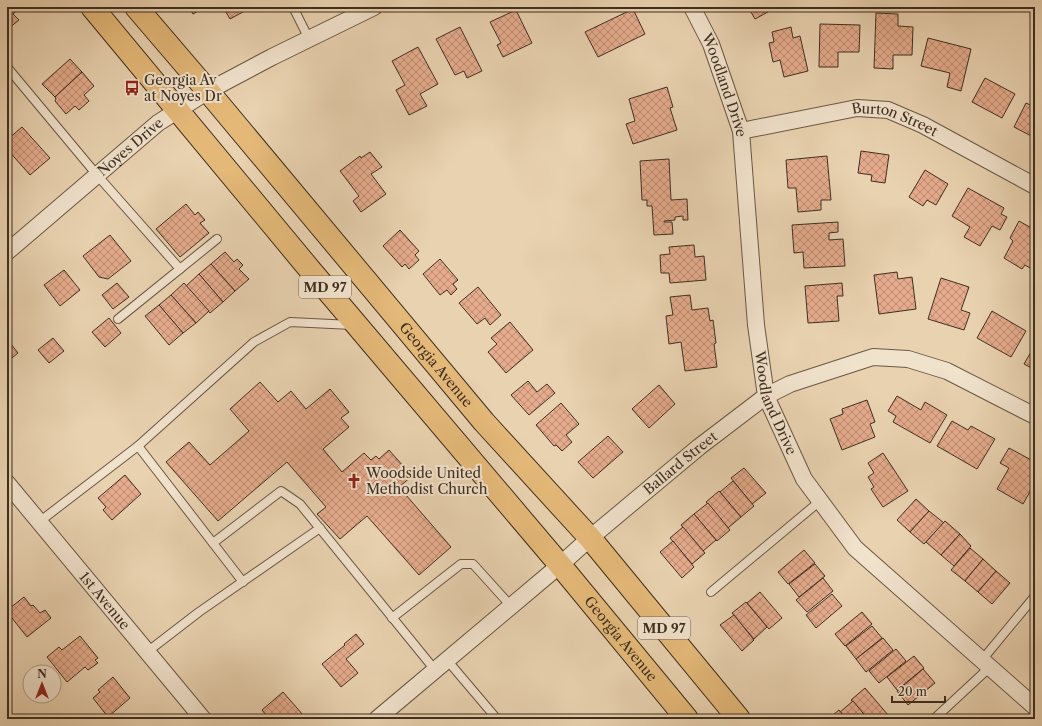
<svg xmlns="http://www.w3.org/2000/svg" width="1042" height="726" font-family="'Libre Caslon Text',serif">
  <defs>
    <pattern id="building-cross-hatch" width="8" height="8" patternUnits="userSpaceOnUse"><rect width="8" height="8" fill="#e5ab8c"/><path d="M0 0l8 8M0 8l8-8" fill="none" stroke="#bb8c72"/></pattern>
  </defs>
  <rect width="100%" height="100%" fill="#e9d2b0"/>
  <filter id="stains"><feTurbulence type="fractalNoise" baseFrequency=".005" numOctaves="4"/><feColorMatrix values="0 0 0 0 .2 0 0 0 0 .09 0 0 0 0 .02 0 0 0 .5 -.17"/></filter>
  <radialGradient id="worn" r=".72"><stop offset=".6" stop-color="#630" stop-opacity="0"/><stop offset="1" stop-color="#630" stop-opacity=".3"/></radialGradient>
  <g fill="url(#building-cross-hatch)" stroke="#3e2f20">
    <polygon points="7,7 21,7 13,14 19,20 9,28 7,26"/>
    <polygon points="189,7 205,7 193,14"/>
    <polygon points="223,7 252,7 230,19"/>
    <polygon points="549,7 559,7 551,11"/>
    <polygon points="748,7 777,7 755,19"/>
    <polygon points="1035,7 1035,21 1030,18"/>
    <polygon points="633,9 645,34 598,57 585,32"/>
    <polygon points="516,10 532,43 503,57 497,45 501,43 490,22"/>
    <polygon points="876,13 898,14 898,26 913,27 912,55 893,55 893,69 874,68"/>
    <polygon points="820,24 860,25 859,52 838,52 838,67 819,67"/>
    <polygon points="460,27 482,71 467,78 464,71 455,75 436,39"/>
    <polygon points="791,27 793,38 800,36 808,71 784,77 780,60 773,62 769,43 774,42 772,32"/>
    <polygon points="928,38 971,49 961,91 947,87 950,73 921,66"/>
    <polygon points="418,47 438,84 420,94 427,106 409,115 396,90 405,85 392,61"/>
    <polygon points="70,59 82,72 55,97 42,84"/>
    <polygon points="82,72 94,86 84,95 89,101 79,110 75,106 66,114 55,101 56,99 55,97"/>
    <polygon points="985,78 1015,94 1002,118 972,102"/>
    <polygon points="667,87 673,107 670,108 677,130 633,144 626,124 635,121 629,99"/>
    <polygon points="1026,103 1035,107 1035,138 1014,127"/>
    <polygon points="22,127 50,158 30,175 7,149 7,140"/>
    <polygon points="861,151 889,155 885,183 871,181 872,175 858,173"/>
    <polygon points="370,152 382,167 371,174 386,194 361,212 353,201 359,196 340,171 360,156 361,158"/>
    <polygon points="827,156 831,200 821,200 821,210 798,212 796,188 788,188 786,160"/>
    <polygon points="669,159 671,200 687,199 688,220 683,220 683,216 675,217 675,220 664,221 664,222 672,222 673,234 654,235 652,206 647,206 647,200 642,200 640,161"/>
    <polygon points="925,170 948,184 936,205 927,200 923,206 909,197"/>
    <polygon points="968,188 1004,208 1001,214 1007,217 1000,230 992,226 980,246 964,237 970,227 952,216"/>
    <polygon points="186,204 195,215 198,212 205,220 200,223 209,233 180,257 156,229"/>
    <polygon points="1019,221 1035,230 1035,271 1025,265 1022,269 1004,258 1013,241 1010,238"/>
    <polygon points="838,222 838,232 829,233 829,240 843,239 845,266 804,268 803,252 794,253 792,225"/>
    <polygon points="400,230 419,251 415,255 419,260 409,269 405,264 402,267 383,246"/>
    <polygon points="110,235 131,261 108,279 99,277 83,256"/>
    <polygon points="694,245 695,257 704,256 706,280 670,283 669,273 661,273 660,255 670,254 669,247"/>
    <polygon points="225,252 234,262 237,259 243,265 239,269 249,279 235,291 211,264"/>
    <polygon points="440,259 458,280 453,284 457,289 451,295 447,290 440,295 423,274"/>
    <polygon points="211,264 235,291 223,302 199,274"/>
    <polygon points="64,270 80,290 60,306 44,285"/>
    <polygon points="897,272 898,279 912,277 916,309 879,314 874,275"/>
    <polygon points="199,274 223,302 210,313 186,286"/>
    <polygon points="941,278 969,287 961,310 970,313 964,330 928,319"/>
    <polygon points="117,283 129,297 113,309 102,295"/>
    <polygon points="184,283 209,311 196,323 171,295"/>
    <polygon points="842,283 843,296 837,296 839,321 808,323 805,286"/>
    <polygon points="478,287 501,315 490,325 485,318 477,324 459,303"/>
    <polygon points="171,295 196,323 183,333 159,305"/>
    <polygon points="690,295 692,310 708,308 710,321 713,320 716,343 714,344 717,367 685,371 681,342 669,344 666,316 673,315 670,297"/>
    <polygon points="159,305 183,333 169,345 145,316"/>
    <polygon points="992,311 1026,331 1011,357 977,338"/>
    <polygon points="109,318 121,333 105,347 92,332"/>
    <polygon points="510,322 533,350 506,373 488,352 497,344 491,338"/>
    <polygon points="53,338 64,351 49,363 38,350"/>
    <polygon points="7,339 18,353 7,362"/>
    <polygon points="1035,345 1035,370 1024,364"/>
    <polygon points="528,381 537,392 547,384 555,393 529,415 511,395"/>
    <polygon points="260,382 278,402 291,391 306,409 330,389 349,412 341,418 349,427 323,449 342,472 364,453 371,460 376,456 379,459 389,450 412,476 399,487 451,547 419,575 367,516 340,539 317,514 326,507 287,462 218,521 166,462 189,442 210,465 249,431 230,409"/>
    <polygon points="659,385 675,404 649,428 632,409"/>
    <polygon points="897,396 921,410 925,402 947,415 930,443 893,422 896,416 888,411"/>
    <polygon points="867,400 875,422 870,424 875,437 842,450 830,419 843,414 842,409"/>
    <polygon points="561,403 579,424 566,435 572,442 562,451 556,445 554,446 536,425"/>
    <polygon points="952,421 968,430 971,426 995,439 977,469 937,446"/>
    <polygon points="608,436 623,452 593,478 578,462"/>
    <polygon points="1009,448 1035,462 1035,467 1033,470 1035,471 1035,483 1023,504 997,489 1009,468 1000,463"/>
    <polygon points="883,453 908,491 883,507 871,489 874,487 868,477 874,473 868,463"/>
    <polygon points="744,468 766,493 752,504 731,478"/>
    <polygon points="125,475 141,494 112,520 103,510 106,507 98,498"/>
    <polygon points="733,481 754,506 741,517 720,492"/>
    <polygon points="719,491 741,517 728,528 706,502"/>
    <polygon points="916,499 929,511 910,532 897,520"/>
    <polygon points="708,503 730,530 717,541 694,514"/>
    <polygon points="929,511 944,523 924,544 910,532"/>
    <polygon points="694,514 716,540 703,551 681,525"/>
    <polygon points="945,521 960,534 941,555 926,542"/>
    <polygon points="683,527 705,553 692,564 670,538"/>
    <polygon points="960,534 971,546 954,566 941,555"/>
    <polygon points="673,541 694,567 682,578 660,552"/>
    <polygon points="970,548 983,559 965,581 951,570"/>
    <polygon points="804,550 815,563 788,584 778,572"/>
    <polygon points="983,559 996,571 978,592 965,581"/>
    <polygon points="815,564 825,576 799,597 789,584"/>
    <polygon points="996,571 1010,583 992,604 978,592"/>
    <polygon points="823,578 833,591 807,612 796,600"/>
    <polygon points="760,592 782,618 769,629 747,603"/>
    <polygon points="832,594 842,606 816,628 806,615"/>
    <polygon points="24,597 31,606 33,605 40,613 45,610 51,618 27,637 8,613 12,611 10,608"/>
    <polygon points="746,602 767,627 754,639 732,613"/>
    <polygon points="862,612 872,624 845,646 835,634"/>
    <polygon points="734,615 754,640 742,651 720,625"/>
    <polygon points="872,626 882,638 856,659 846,646"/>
    <polygon points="356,634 364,644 346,659 358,673 341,687 322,664 345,645 344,644"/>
    <polygon points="80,636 98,658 95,660 98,663 88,670 85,667 67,682 47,657 59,647 62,650"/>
    <polygon points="883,638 893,650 866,672 856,659"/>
    <polygon points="896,649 906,661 879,683 869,671"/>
    <polygon points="914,656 924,668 897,690 887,677"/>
    <polygon points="923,669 935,683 908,705 897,691"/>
    <polygon points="113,677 130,698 108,717 93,698 100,692 98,690"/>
    <polygon points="865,688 888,715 883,719 868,719 851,700"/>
    <polygon points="283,692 303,715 298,719 269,719 262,710"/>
    <polygon points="853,701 868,719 847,719 840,712"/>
    <polygon points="839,710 847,719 828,719"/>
  </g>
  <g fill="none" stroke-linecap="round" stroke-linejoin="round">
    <g stroke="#695844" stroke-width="10">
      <g id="lane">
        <polyline points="293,7 309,39"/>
        <polyline points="7,67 97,175 180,269"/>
        <polyline points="118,319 217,239"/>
        <polyline points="138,446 243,582"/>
        <polyline points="39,522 138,446 254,342 290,322 352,325"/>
        <polyline points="213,543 281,491 300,504 435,670"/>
        <polyline points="711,592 820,501"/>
        <polyline points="392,618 461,564 473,564 511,606"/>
        <polyline points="147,652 199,612 320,528"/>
        <polyline points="447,660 497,719"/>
        <polyline points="982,660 1035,596"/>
        <polyline points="934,719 990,667"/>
      </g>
    </g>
    <g stroke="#695844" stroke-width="18">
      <g id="street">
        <path id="s1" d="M 692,7 L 711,44 L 741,131 L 756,325 L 766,396 L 804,479 L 855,548 L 1035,707"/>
        <path id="s2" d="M 741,131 L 857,108 L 888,110 L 923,125 L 1035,186"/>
        <path id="s3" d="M 7,252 L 158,123 L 208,91 L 272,57 L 374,7"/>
        <path id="s4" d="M 7,483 L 203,719"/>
        <path id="s5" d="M 377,719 L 560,565 L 590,538 L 699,447 L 766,396 L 790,384 L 873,357 L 908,359 L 947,371 L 1035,416"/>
      </g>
    </g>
    <g stroke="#3e2f20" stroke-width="24">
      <g id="primary">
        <path id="s6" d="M 92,7 L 311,271 L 560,565 L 687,719"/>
        <path id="s7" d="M 136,7 L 207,90 L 484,422 L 590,538 L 739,719"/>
      </g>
    </g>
    <use href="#lane" stroke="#f1e2cc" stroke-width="8"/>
    <use href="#street" stroke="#f1e2cc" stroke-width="16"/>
    <use href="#primary" stroke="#e4b978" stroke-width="22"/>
  </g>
  <defs>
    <g id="bus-bare" transform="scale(1.2)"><path d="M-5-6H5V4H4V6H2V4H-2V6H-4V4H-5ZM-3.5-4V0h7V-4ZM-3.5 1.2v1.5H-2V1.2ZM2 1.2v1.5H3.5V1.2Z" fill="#8f2418" stroke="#f1e2cc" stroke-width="2.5" paint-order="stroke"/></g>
    <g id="church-bare" transform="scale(1.2)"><path d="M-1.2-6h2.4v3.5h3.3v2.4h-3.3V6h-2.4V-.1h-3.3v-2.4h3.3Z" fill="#8f2418" stroke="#f1e2cc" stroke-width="2.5" paint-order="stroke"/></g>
  </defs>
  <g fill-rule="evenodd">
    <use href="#bus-bare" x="132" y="88"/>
    <use href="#church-bare" x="354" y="481"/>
  </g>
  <g text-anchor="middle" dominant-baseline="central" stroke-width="4" stroke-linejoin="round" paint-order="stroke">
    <g fill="#f1e2cc" stroke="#746554" stroke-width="1">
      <rect x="299" y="276" width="52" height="22" rx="3"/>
      <rect x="638" y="617" width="52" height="22" rx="3"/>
    </g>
    <g font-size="13" font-weight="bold" fill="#3e2f20">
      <text x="325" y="287">MD 97</text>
      <text x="664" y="628">MD 97</text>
    </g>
    <g font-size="14" fill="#3e2f20" stroke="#f1e2cc" text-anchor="start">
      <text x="144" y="80">Georgia Av<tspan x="144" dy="16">at Noyes Dr</tspan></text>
      <text x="366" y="473">Woodside United<tspan x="366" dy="16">Methodist Church</tspan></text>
    </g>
    <g font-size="14" fill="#3e2f20" stroke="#f1e2cc">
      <text stroke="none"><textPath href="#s1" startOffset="85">Woodland Drive</textPath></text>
      <text stroke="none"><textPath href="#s2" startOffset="158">Burton Street</textPath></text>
      <text stroke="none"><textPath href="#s3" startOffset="162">Noyes Drive</textPath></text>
      <text stroke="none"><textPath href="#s7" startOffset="467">Georgia Avenue</textPath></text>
      <text stroke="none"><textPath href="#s1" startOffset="409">Woodland Drive</textPath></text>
      <text stroke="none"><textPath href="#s5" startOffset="397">Ballard Street</textPath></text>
      <text stroke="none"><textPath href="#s4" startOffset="153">1st Avenue</textPath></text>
      <text stroke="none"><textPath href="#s6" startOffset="824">Georgia Avenue</textPath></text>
    </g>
  </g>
  <rect width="1042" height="726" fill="none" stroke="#e9d2b0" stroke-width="24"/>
  <rect x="8" y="8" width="1026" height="710" fill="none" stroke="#3e2f20" stroke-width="2"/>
  <rect x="12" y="12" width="1018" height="702" fill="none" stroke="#3e2f20"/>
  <g transform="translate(42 684)"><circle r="19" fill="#f1e2cc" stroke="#a99a87"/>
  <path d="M0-3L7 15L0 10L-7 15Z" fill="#8f2418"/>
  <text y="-6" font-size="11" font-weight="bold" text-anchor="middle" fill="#3e2f20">N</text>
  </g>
  <path d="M892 696v6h53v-6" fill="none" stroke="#3e2f20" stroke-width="2"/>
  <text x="898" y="696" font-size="12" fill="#3e2f20" stroke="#f1e2cc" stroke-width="3" paint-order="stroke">20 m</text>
  <rect width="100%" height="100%" filter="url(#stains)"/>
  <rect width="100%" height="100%" fill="url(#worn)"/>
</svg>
